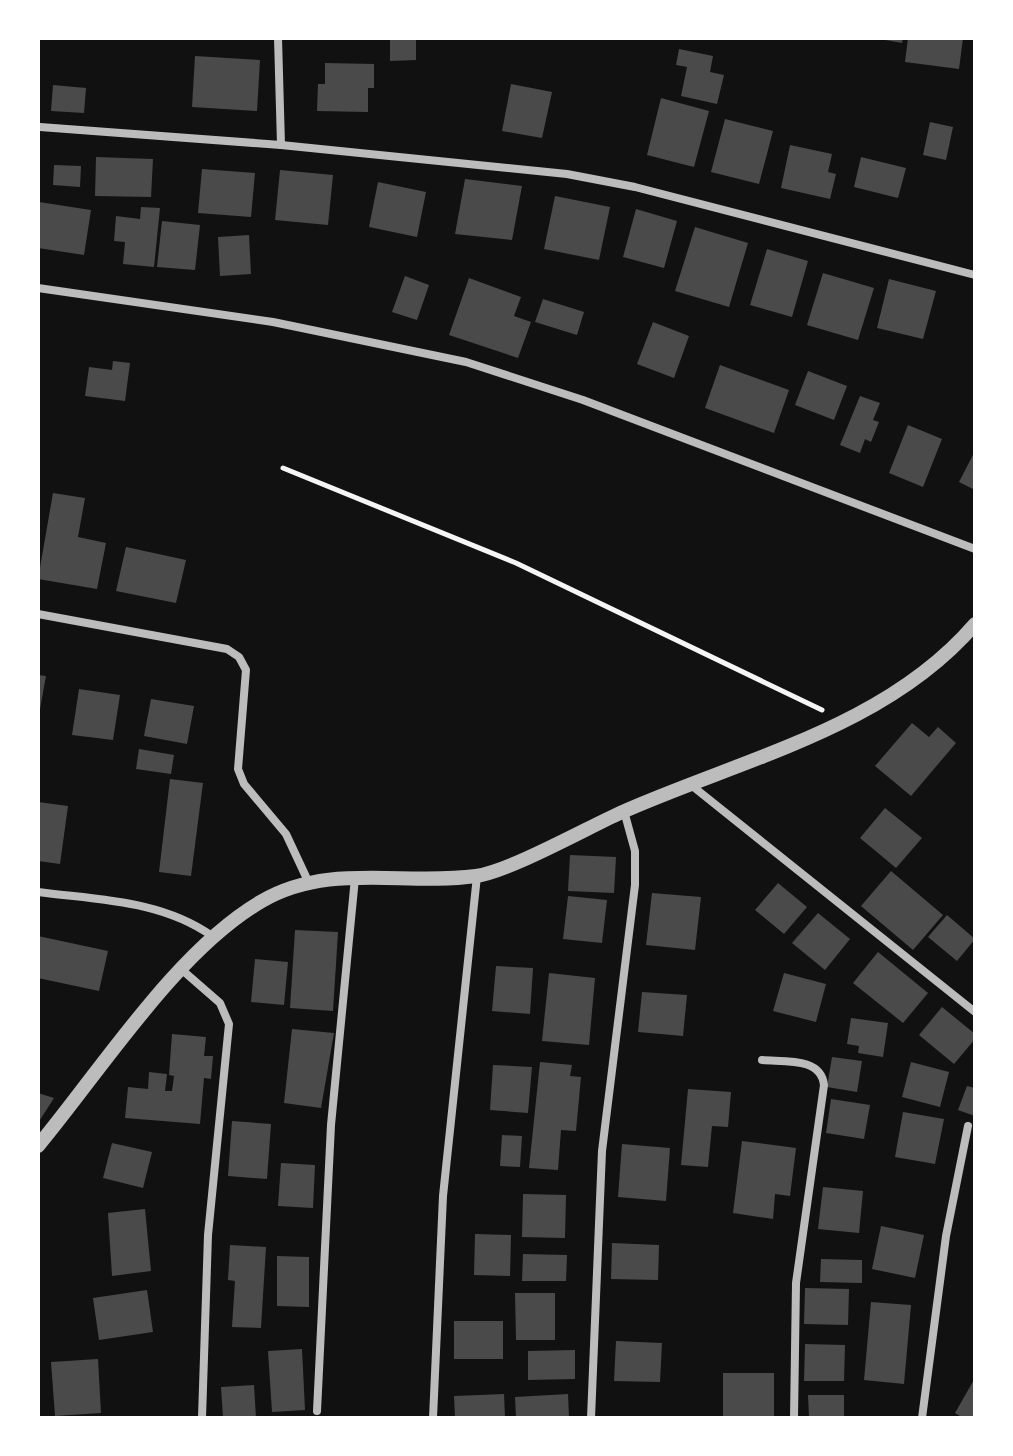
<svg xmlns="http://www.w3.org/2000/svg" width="1013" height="1456" font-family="'PT Sans',sans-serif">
  <rect width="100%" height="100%" fill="#111"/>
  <g fill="#4a4a4a">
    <polygon points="390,38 416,38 416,60 390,61"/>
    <polygon points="874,38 903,38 902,43"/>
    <polygon points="908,38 963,38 959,69 905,62"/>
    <polygon points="679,49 713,56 710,72 724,75 717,104 681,96 687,67 676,65"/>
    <polygon points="195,56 260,60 257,111 192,107"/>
    <polygon points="325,63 374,64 374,88 368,88 368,112 317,111 318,84 325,84"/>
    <polygon points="511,84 552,92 542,138 502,131"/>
    <polygon points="53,85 86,88 84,113 51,111"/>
    <polygon points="661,98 709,111 694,167 647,155"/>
    <polygon points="725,119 773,131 759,184 711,172"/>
    <polygon points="930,122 953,127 946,160 923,155"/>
    <polygon points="790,145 832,154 828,172 836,174 830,199 781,188"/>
    <polygon points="96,157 153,159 151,197 95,196"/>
    <polygon points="861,157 906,168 898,198 854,187"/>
    <polygon points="54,165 81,166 80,187 53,185"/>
    <polygon points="202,169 255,173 251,217 198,213"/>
    <polygon points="280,170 333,175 328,225 275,220"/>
    <polygon points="465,179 522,186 512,240 455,234"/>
    <polygon points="378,182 426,192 417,237 369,227"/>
    <polygon points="555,196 610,207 599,260 544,249"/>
    <polygon points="39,202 91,210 84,255 38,248"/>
    <polygon points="141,207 160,208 154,267 123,264 125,242 114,241 116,216 140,219"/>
    <polygon points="636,209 677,221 664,268 623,257"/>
    <polygon points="162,221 200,225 195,270 157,267"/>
    <polygon points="695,227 748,243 729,307 675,291"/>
    <polygon points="249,235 251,274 220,276 218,237"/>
    <polygon points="767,249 808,261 792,317 750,305"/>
    <polygon points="823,273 874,288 858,340 807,325"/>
    <polygon points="405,276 429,285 417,320 392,312"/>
    <polygon points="469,278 521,297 514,316 531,322 518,358 449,335"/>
    <polygon points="889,279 936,291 923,339 877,328"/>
    <polygon points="543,299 584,312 577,335 535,322"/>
    <polygon points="653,322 689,336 674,378 637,364"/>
    <polygon points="113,361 130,363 125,401 85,396 89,367 112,370"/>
    <polygon points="720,365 789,390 774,433 705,408"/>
    <polygon points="808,371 847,386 834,420 795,405"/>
    <polygon points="860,396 880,403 873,420 879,422 871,442 865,439 860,453 840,445"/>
    <polygon points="908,425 942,439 923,487 889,473"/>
    <polygon points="975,451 975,490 959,482"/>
    <polygon points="53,493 85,498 78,537 106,543 97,589 38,579"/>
    <polygon points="126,547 186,560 176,603 116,591"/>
    <polygon points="38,675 46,676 40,709 38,709"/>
    <polygon points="79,689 120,695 113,740 72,735"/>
    <polygon points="151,699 194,706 187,744 144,736"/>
    <polygon points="912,723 929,737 938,727 956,743 911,796 875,766"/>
    <polygon points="139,749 174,755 171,774 136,769"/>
    <polygon points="170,779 203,783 191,876 159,872"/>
    <polygon points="38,802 68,806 60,864 38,861"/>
    <polygon points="885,808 922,838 896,868 860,838"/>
    <polygon points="570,855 616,857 614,893 568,891"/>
    <polygon points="891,871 943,915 913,950 861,906"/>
    <polygon points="778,883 807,907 784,934 755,910"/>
    <polygon points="652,893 701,897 695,950 646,945"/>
    <polygon points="568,896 607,900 602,943 563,939"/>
    <polygon points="818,913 850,939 825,970 792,943"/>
    <polygon points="947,915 975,939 957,961 928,937"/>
    <polygon points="295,930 338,932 333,1011 290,1008"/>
    <polygon points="38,936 108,951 99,991 38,978"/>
    <polygon points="878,952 928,993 903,1023 853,983"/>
    <polygon points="255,959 288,962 284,1005 251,1002"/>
    <polygon points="496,966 533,968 530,1014 492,1011"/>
    <polygon points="549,973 595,978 589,1045 542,1041"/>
    <polygon points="784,973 826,984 816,1022 773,1011"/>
    <polygon points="642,992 687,995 683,1036 638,1032"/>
    <polygon points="942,1007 975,1034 975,1039 954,1064 919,1035"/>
    <polygon points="851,1018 888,1023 883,1057 858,1053 859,1046 847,1044"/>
    <polygon points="292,1029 334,1033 321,1108 284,1103"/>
    <polygon points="172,1034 206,1037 204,1056 213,1056 211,1079 204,1078 200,1124 125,1118 128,1087 148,1089 149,1072 167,1074 165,1091 172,1091 174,1076 169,1075"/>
    <polygon points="832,1057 862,1061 857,1092 827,1087"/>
    <polygon points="540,1062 572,1065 570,1076 581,1077 576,1131 561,1130 558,1170 529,1168"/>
    <polygon points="911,1062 949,1072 940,1107 902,1097"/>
    <polygon points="493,1065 532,1067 528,1113 490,1110"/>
    <polygon points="967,1086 975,1088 975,1116 958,1110"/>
    <polygon points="688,1089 731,1092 728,1127 712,1126 708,1167 681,1165"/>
    <polygon points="38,1093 54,1098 38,1123"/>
    <polygon points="831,1099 870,1105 864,1139 826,1133"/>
    <polygon points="903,1112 944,1119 935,1164 895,1157"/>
    <polygon points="232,1121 271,1124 267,1179 228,1176"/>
    <polygon points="502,1135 522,1136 520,1167 500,1166"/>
    <polygon points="742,1141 796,1148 790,1196 775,1194 773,1219 733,1213"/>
    <polygon points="112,1143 152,1152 143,1188 103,1178"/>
    <polygon points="622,1144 670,1148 666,1201 618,1197"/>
    <polygon points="281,1163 315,1165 313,1208 278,1206"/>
    <polygon points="823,1187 863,1191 859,1233 818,1229"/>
    <polygon points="523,1194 566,1195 565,1238 522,1237"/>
    <polygon points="145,1209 151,1271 112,1276 108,1213"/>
    <polygon points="881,1226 924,1235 915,1278 872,1269"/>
    <polygon points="475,1234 511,1235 510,1276 474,1275"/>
    <polygon points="612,1243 659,1245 658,1280 611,1279"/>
    <polygon points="230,1245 266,1247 261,1328 232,1327 235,1281 228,1280"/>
    <polygon points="523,1254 567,1255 566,1281 522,1281"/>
    <polygon points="277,1256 309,1257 309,1307 277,1306"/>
    <polygon points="821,1259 862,1260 862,1283 820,1282"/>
    <polygon points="805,1288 849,1289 848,1325 804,1324"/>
    <polygon points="147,1290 153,1332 99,1340 93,1298"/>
    <polygon points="515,1293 555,1293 555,1340 516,1340"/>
    <polygon points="871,1302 911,1305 904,1384 864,1380"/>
    <rect x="454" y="1321" width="49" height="38"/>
    <polygon points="616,1341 662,1343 660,1382 614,1381"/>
    <polygon points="805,1344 845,1345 844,1381 804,1381"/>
    <polygon points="302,1349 305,1410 272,1412 268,1351"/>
    <polygon points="575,1350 575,1379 528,1380 528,1351"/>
    <polygon points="98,1359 101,1413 55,1416 51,1362"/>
    <rect x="723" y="1373" width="51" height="45"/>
    <polygon points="975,1378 975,1418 963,1418 955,1413"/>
    <polygon points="254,1385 256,1418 223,1418 221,1387"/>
    <polygon points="504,1394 505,1418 455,1418 454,1396"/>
    <polygon points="568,1394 569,1418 516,1418 515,1397"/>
    <polygon points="808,1395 844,1395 844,1418 809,1418"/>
  </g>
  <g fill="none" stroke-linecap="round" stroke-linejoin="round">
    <polyline stroke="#f5f5f5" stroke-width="5" points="283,468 516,563 822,710"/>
    <g stroke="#bcbcbc" stroke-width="8">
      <polyline points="278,38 281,145"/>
      <polyline points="40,127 281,145 567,174 635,187 975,275"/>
      <polyline points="38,288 273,322 466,362 583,400 975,549"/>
      <polyline points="38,614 227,649 239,657 246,670 238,769 244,784 286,834 308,881"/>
      <polyline points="691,785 975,1012"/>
      <path d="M 38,892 C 98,900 161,900 212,936"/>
      <polyline points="181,969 220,1003 229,1024 208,1235 202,1418"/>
      <path d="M 762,1060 C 785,1062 821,1057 824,1085 L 796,1283 L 794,1418"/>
      <polyline points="317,1411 331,1125 355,878"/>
      <polyline points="433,1418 443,1196 477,876"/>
      <polyline points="591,1418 602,1151 635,885 635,851 624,811"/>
      <polyline points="922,1418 946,1236 968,1126"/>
    </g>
    <path stroke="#bcbcbc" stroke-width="14" d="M 38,1146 C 102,1069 177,950 262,901 C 329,862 403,886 476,876 C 510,871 585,829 620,813 C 741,759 886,728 975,624"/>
  </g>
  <rect width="1013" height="1456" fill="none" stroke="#ffffff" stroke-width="80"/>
</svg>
